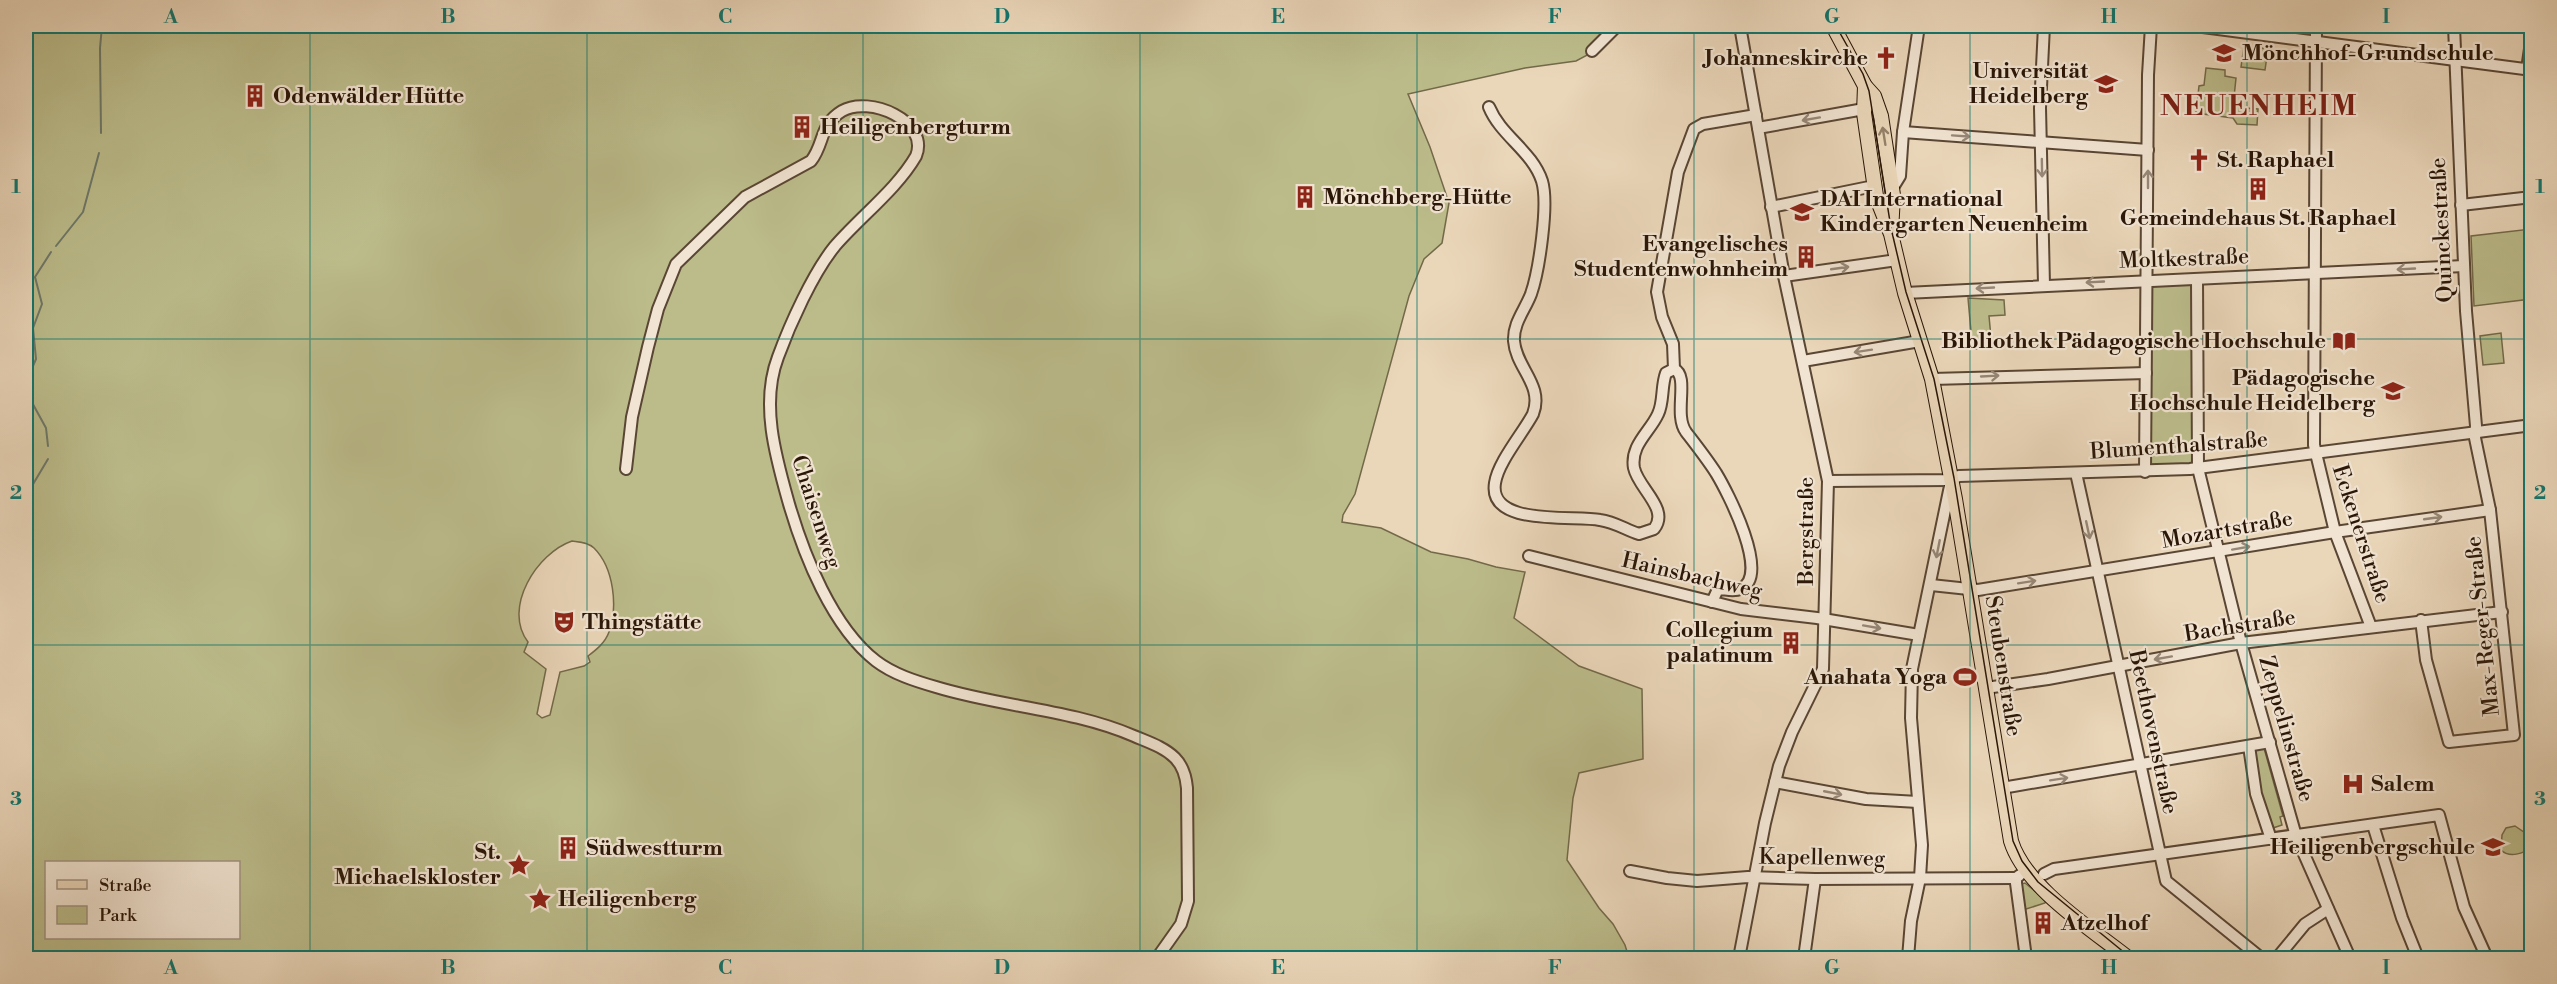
<svg xmlns="http://www.w3.org/2000/svg" width="2557" height="984" font-family="'Libre Bodoni',serif">
  <rect width="100%" height="100%" fill="#ead6b9"/>
  <filter id="stains"><feTurbulence type="fractalNoise" baseFrequency=".00333" numOctaves="4"/><feColorMatrix values="0 0 0 0 .2 0 0 0 0 .09 0 0 0 0 .02 0 0 0 .5 -.17"/></filter>
  <radialGradient id="worn" r=".72"><stop offset=".6" stop-color="#630" stop-opacity="0"/><stop offset="1" stop-color="#630" stop-opacity=".3"/></radialGradient>
  <g fill="#bcbc8b" stroke="#736949" stroke-width="1.5" fill-rule="evenodd">
    <path d="M 26,26 L 1617,26 L 1595,51 L 1576,61 L 1525,68 L 1408,94 L 1430,147 L 1449,203 L 1442,243 L 1424,259 L 1409,296 L 1355,494 L 1343,515 L 1342,522 L 1381,528 L 1431,552 L 1468,559 L 1496,567 L 1525,572 L 1514,618 L 1579,666 L 1642,689 L 1643,759 L 1579,773 L 1573,798 L 1567,860 L 1599,908 L 1613,924 L 1625,945 L 1629,958 L 26,958 ZM 572,541 C 579,542 588,542 594,548 C 614,568 618,607 609,632 C 605,643 596,650 588,656 L 590,662 L 584,666 L 560,672 L 550,715 L 542,718 L 537,714 L 546,669 L 524,652 L 528,642 C 502,608 537,553 572,541 ZM 46,862 L 238,862 L 238,938 L 46,938 Z"/>
    <polygon points="2244,46 2268,49 2265,70 2241,67"/>
    <polygon points="2206,68 2225,70 2225,76 2236,78 2233,107 2258,109 2257,125 2237,124 2233,118 2196,113 2199,86 2204,85"/>
    <polygon points="2531,229 2531,299 2474,306 2471,236"/>
    <polygon points="2194,281 2194,467 2149,469 2151,282"/>
    <polygon points="1968,298 2004,300 2005,315 1989,316 1992,348 1976,349 1976,343 1972,343"/>
    <polygon points="2501,333 2504,363 2483,365 2480,336"/>
    <polygon points="2264,748 2283,816 2280,817 2282,825 2273,828 2257,793 2252,749"/>
    <path d="M 2515,826 L 2531,837 L 2531,847 C 2524,854 2509,858 2501,850 L 2502,835 L 2506,828 Z"/>
    <polygon points="2025,883 2046,900 2045,903 2023,910 2021,884"/>
  </g>
  <g fill="none" stroke-linecap="round" stroke-linejoin="round">
    <g stroke="#6c786a" stroke-width="2">
      <polyline points="101,133 100,48 102,26"/>
      <polyline points="56,246 83,212 99,153"/>
      <polyline points="48,446 46,428 29,397 30,373 36,359 33,328 42,304 35,277 51,252"/>
      <polyline points="26,496 48,459"/>
    </g>
    <g stroke="#5a4634" stroke-width="14">
      <g id="minor">
        <polyline points="2195,26 2532,70"/>
        <polyline points="2316,26 2314,445 2335,532 2371,627"/>
        <polyline points="1592,51 1617,26"/>
        <polyline points="2527,69 2532,35"/>
        <path d="M 1489,107 C 1501,136 1532,151 1542,181 C 1549,204 1539,271 1531,294 C 1525,310 1513,323 1514,341 C 1516,368 1544,385 1533,414 C 1523,433 1498,462 1495,483 C 1488,527 1573,515 1600,520 C 1615,522 1626,530 1639,534 L 1654,529 C 1670,509 1638,488 1634,468 C 1630,445 1650,432 1658,414 C 1664,402 1661,386 1666,373 L 1674,369"/>
        <polyline points="1758,128 1864,109"/>
        <polyline points="1903,132 2148,150"/>
        <polyline points="1892,189 1900,176 1903,132 1919,26"/>
        <polyline points="2461,205 2532,197"/>
        <polyline points="1771,207 1874,186"/>
        <polyline points="1784,276 1897,260"/>
        <polyline points="2197,279 2198,468 2241,643 2296,836 2350,958"/>
        <polyline points="2044,285 2040,108 2044,26"/>
        <polyline points="1905,293 2464,266"/>
        <polyline points="1803,361 1920,341"/>
        <polyline points="1674,369 1673,344 1662,317 1657,292 1678,172 1694,129 1703,124 1756,115"/>
        <path d="M 1674,369 C 1690,376 1673,414 1686,432 C 1696,445 1707,459 1716,473 C 1727,491 1772,577 1740,589 C 1734,592 1725,589 1718,589 L 1712,602"/>
        <polyline points="1932,379 2146,373"/>
        <path d="M 626,469 L 632,417 L 648,347 L 658,309 L 676,264 L 745,197 L 811,161 C 825,143 819,125 842,111 C 869,95 930,121 916,156 C 897,189 860,217 835,246 C 813,273 790,324 778,357 C 760,404 776,458 789,504 C 804,555 832,627 876,661 C 893,674 915,681 936,687 C 1001,707 1071,709 1134,736 C 1148,742 1164,747 1175,758 C 1183,766 1186,777 1187,788 L 1188,901 L 1181,924 L 1157,958"/>
        <polyline points="2145,472 2148,75 2151,26"/>
        <polyline points="2076,473 2166,881 2261,958"/>
        <polyline points="1828,481 1949,480 1959,476 2190,469 2532,425"/>
        <polyline points="1529,556 1741,609 1817,618 1919,635"/>
        <polyline points="1931,585 1978,590 2335,532 2490,510"/>
        <polyline points="2421,620 2426,660 2449,742 2514,735 2490,510 2475,438 2476,426 2466,311 2454,26"/>
        <polyline points="1986,688 2048,679 2241,643 2502,612"/>
        <polyline points="2249,746 2256,794 2271,839"/>
        <polyline points="1775,782 1866,799 1918,802"/>
        <polyline points="2002,788 2270,742"/>
        <polyline points="2373,825 2402,918 2418,958"/>
        <polyline points="1630,871 1667,878 1697,881 1748,877 1815,879 2016,878"/>
        <polyline points="2044,874 2054,869 2439,815 2464,907 2487,958"/>
        <polyline points="2020,875 2016,878 2016,883 2026,958"/>
        <polyline points="1739,958 1765,823 1779,766 1792,732 1823,669 1828,481 1784,276 1740,26"/>
        <polyline points="1804,958 1815,879"/>
        <polyline points="1908,958 1911,921 1920,878 1922,845 1911,718 1912,669 1950,486"/>
        <polyline points="2277,958 2305,924 2328,909"/>
      </g>
    </g>
    <g stroke="#2a1607" stroke-width="16">
      <g id="major">
        <polyline points="1833,26 1865,86 1874,96 1881,116 1893,195 1891,232"/>
        <path d="M 1865,86 L 1864,113 L 1876,196 L 1891,234 L 1905,293 L 1932,379 L 1955,499 L 2011,841 C 2025,887 2090,928 2128,958"/>
      </g>
    </g>
    <use href="#minor" stroke="#f1e4d2" stroke-width="10"/>
    <use href="#major" stroke="#ead6b9" stroke-width="14"/>
    <polyline stroke="#2a1607" stroke-width="1.5" points="1836,26 1863,74 1869,91 1891,228 1906,292 1934,379 1954,478 2013,841 2022,861 2038,882 2131,958"/>
  </g>
  <defs><path id="oneway-shaft" d="M-6 0H5M1.5-3L5.5 0L1.5 3" fill="none" stroke-width="1.6" stroke-linecap="round" stroke-linejoin="round" transform="scale(1.5)"/></defs>
  <g stroke="#978777">
    <use href="#oneway-shaft" transform="translate(1811 119) rotate(170)"/>
    <use href="#oneway-shaft" transform="translate(1961 136) rotate(4)"/>
    <use href="#oneway-shaft" transform="translate(2042 168) rotate(89)"/>
    <use href="#oneway-shaft" transform="translate(2148 179) rotate(-90)"/>
    <use href="#oneway-shaft" transform="translate(1840 268) rotate(-8)"/>
    <use href="#oneway-shaft" transform="translate(2406 269) rotate(177)"/>
    <use href="#oneway-shaft" transform="translate(2095 282) rotate(177)"/>
    <use href="#oneway-shaft" transform="translate(1985 288) rotate(177)"/>
    <use href="#oneway-shaft" transform="translate(1863 351) rotate(171)"/>
    <use href="#oneway-shaft" transform="translate(1990 376) rotate(-3)"/>
    <use href="#oneway-shaft" transform="translate(2433 518) rotate(-8)"/>
    <use href="#oneway-shaft" transform="translate(2088 530) rotate(78)"/>
    <use href="#oneway-shaft" transform="translate(2241 548) rotate(-10)"/>
    <use href="#oneway-shaft" transform="translate(1938 549) rotate(101)"/>
    <use href="#oneway-shaft" transform="translate(2027 582) rotate(-9)"/>
    <use href="#oneway-shaft" transform="translate(1872 627) rotate(10)"/>
    <use href="#oneway-shaft" transform="translate(2163 658) rotate(170)"/>
    <use href="#oneway-shaft" transform="translate(2059 779) rotate(-9)"/>
    <use href="#oneway-shaft" transform="translate(1833 793) rotate(11)"/>
  </g>
  <use stroke="#948069" href="#oneway-shaft" transform="translate(1884 136) rotate(-99)"/>
  <path fill="none" stroke="#0f766e" stroke-width="1.5" stroke-opacity="0.55" d="M 310,26 L 310,958M 587,26 L 587,958M 863,26 L 863,958M 1140,26 L 1140,958M 1417,26 L 1417,958M 1694,26 L 1694,958M 1970,26 L 1970,958M 2247,26 L 2247,958M 26,339 L 2532,339M 26,645 L 2532,645"/>
  <defs>
    <g id="school-bare" transform="scale(1.8)"><path d="M0-5L7-2L0 1L-7-2ZM-4 1L0 2.5L4 1V4Q0 6-4 4Z" fill="#8f2418" stroke="#f1e4d2" stroke-width="2.5" paint-order="stroke"/></g>
    <g id="church-bare" transform="scale(1.8)"><path d="M-1.2-6h2.4v3.5h3.3v2.4h-3.3V6h-2.4V-.1h-3.3v-2.4h3.3Z" fill="#8f2418" stroke="#f1e4d2" stroke-width="2.5" paint-order="stroke"/></g>
    <g id="university-bare" transform="scale(1.8)"><path d="M0-5L7-2L0 1L-7-2ZM-4 1L0 2.5L4 1V4Q0 6-4 4Z" fill="#8f2418" stroke="#f1e4d2" stroke-width="2.5" paint-order="stroke"/></g>
    <g id="building-bare" transform="scale(1.8)"><path d="M-4-6H4V6H1V3H-1V6H-4ZM-2.5-4.3h1.7v1.8h-1.7ZM.8-4.3h1.7v1.8H.8ZM-2.5-1h1.7V.8h-1.7ZM.8-1h1.7V.8H.8Z" fill="#8f2418" stroke="#f1e4d2" stroke-width="2.5" paint-order="stroke"/></g>
    <g id="library-bare" transform="scale(1.8)"><path d="M-6-4Q-3-5.5-.7-3.5V5Q-3 3-6 4ZM6-4Q3-5.5 .7-3.5V5Q3 3 6 4Z" fill="#8f2418" stroke="#f1e4d2" stroke-width="2.5" paint-order="stroke"/></g>
    <g id="theatre-bare" transform="scale(1.8)"><path d="M-5-5.5Q0-4 5-5.5V0Q5 5 0 6Q-5 5-5 0ZM-3.3-2.5H-1v1.5H-3.3ZM1-2.5H3.3v1.5H1ZM-2.8 1Q0 5.5 2.8 1Z" fill="#8f2418" stroke="#f1e4d2" stroke-width="2.5" paint-order="stroke"/></g>
    <g id="stadium-bare" transform="scale(1.8)"><path d="M0-5a6.5 5 0 1 0 0 10a6.5 5 0 1 0 0-10ZM-3.5-1.8h7v3.6h-7Z" fill="#8f2418" stroke="#f1e4d2" stroke-width="2.5" paint-order="stroke"/></g>
    <g id="hospital-bare" transform="scale(1.8)"><path d="M-5-5h3v3.5h4V-5h3V5h-3V1.5h-4V5h-3Z" fill="#8f2418" stroke="#f1e4d2" stroke-width="2.5" paint-order="stroke"/></g>
    <g id="sight-bare" transform="scale(1.8)"><path d="M0-6L1.8-2.2L6-1.7L2.9 1.2L3.7 5.4L0 3.3L-3.7 5.4L-2.9 1.2L-6-1.7L-1.8-2.2Z" fill="#8f2418" stroke="#f1e4d2" stroke-width="2.5" paint-order="stroke"/></g>
  </defs>
  <g fill-rule="evenodd">
    <use href="#school-bare" x="2224" y="53"/>
    <use href="#church-bare" x="1886" y="58"/>
    <use href="#university-bare" x="2106" y="84"/>
    <use href="#building-bare" x="255" y="96"/>
    <use href="#building-bare" x="802" y="127"/>
    <use href="#church-bare" x="2199" y="160"/>
    <use href="#building-bare" x="2258" y="189"/>
    <use href="#building-bare" x="1305" y="197"/>
    <use href="#school-bare" x="1802" y="212"/>
    <use href="#building-bare" x="1806" y="257"/>
    <use href="#library-bare" x="2344" y="341"/>
    <use href="#university-bare" x="2393" y="391"/>
    <use href="#theatre-bare" x="564" y="622"/>
    <use href="#building-bare" x="1791" y="643"/>
    <use href="#stadium-bare" x="1965" y="677"/>
    <use href="#hospital-bare" x="2353" y="784"/>
    <use href="#school-bare" x="2493" y="847"/>
    <use href="#building-bare" x="568" y="848"/>
    <use href="#sight-bare" x="519" y="865"/>
    <use href="#sight-bare" x="540" y="899"/>
    <use href="#building-bare" x="2043" y="923"/>
  </g>
  <g text-anchor="middle" dominant-baseline="central" stroke-width="4.5" stroke-linejoin="round" paint-order="stroke">
    <g font-size="22" font-weight="bold" fill="#2a1607" stroke="#f1e4d2" text-anchor="start">
      <text x="2242" y="53">Mönchhof-Grundschule</text>
      <text x="1868" y="58" text-anchor="end">Johanneskirche</text>
      <text x="2088" y="71" text-anchor="end">Universität<tspan x="2088" dy="25">Heidelberg</tspan></text>
      <text x="273" y="96">Odenwälder Hütte</text>
      <text x="820" y="127">Heiligenbergturm</text>
      <text x="2217" y="160">St. Raphael</text>
      <text x="1323" y="197">Mönchberg-Hütte</text>
      <text x="1820" y="199">DAI International<tspan x="1820" dy="25">Kindergarten Neuenheim</tspan></text>
      <text x="2258" y="218" text-anchor="middle">Gemeindehaus St. Raphael</text>
      <text x="1788" y="244" text-anchor="end">Evangelisches<tspan x="1788" dy="25">Studentenwohnheim</tspan></text>
      <text x="2326" y="341" text-anchor="end">Bibliothek Pädagogische Hochschule</text>
      <text x="2375" y="378" text-anchor="end">Pädagogische<tspan x="2375" dy="25">Hochschule Heidelberg</tspan></text>
      <text x="582" y="622">Thingstätte</text>
      <text x="1773" y="630" text-anchor="end">Collegium<tspan x="1773" dy="25">palatinum</tspan></text>
      <text x="1947" y="677" text-anchor="end">Anahata Yoga</text>
      <text x="2371" y="784">Salem</text>
      <text x="2475" y="847" text-anchor="end">Heiligenbergschule</text>
      <text x="586" y="848">Südwestturm</text>
      <text x="501" y="852" text-anchor="end">St.<tspan x="501" dy="25">Michaelskloster</tspan></text>
      <text x="558" y="899">Heiligenberg</text>
      <text x="2061" y="923">Atzelhof</text>
    </g>
    <g font-size="22" fill="#2a1607" stroke="#f1e4d2">
      <text transform="translate(2442 230) rotate(-93)">Quinckestraße</text>
      <text transform="translate(2184 259) rotate(-2)">Moltkestraße</text>
      <text transform="translate(2179 446) rotate(-4)">Blumenthalstraße</text>
      <text transform="translate(816 512) rotate(72)">Chaisenweg</text>
      <text transform="translate(2227 530) rotate(-10)">Mozartstraße</text>
      <text transform="translate(1806 531) rotate(-90)">Bergstraße</text>
      <text transform="translate(2361 534) rotate(72)">Eckenerstraße</text>
      <text transform="translate(1692 576) rotate(13)">Hainsbachweg</text>
      <text transform="translate(2240 626) rotate(-9)">Bachstraße</text>
      <text transform="translate(2483 626) rotate(-96)">Max-Reger-Straße</text>
      <text transform="translate(2003 666) rotate(81)">Steubenstraße</text>
      <text transform="translate(2286 729) rotate(74)">Zeppelinstraße</text>
      <text transform="translate(2153 732) rotate(78)">Beethovenstraße</text>
      <text transform="translate(1822 858) rotate(1)">Kapellenweg</text>
    </g>
    <g font-size="28" font-weight="bold" letter-spacing="1.5" fill="#7a1f14" stroke="#f1e4d2">
      <text x="2259" y="106">NEUENHEIM</text>
    </g>
  </g>
  <rect width="2557" height="984" fill="none" stroke="#ead6b9" stroke-width="66"/>
  <rect x="45" y="861" width="195" height="78" fill="#f1e4d2" stroke="#a19281" stroke-width="1.5"/>
  <rect x="57" y="880" width="30" height="9" fill="#ead6b9" stroke="#a19281" stroke-width="1.5"/>
  <text x="99" y="891" font-size="18" fill="#2a1607">Straße</text>
  <rect x="57" y="906" width="30" height="18" fill="#bcbc8b" stroke="#a19281" stroke-width="1.5"/>
  <text x="99" y="921" font-size="18" fill="#2a1607">Park</text>
  <rect x="33" y="33" width="2491" height="918" fill="none" stroke="#0f766e" stroke-width="2"/>
  <g font-size="20" text-anchor="middle" font-weight="bold" fill="#0f766e">
    <text x="171" y="23">A</text>
    <text x="448" y="23">B</text>
    <text x="725" y="23">C</text>
    <text x="1002" y="23">D</text>
    <text x="1278" y="23">E</text>
    <text x="1555" y="23">F</text>
    <text x="1832" y="23">G</text>
    <text x="2109" y="23">H</text>
    <text x="2386" y="23">I</text>
    <text x="16" y="193">1</text>
    <text x="2540" y="193">1</text>
    <text x="16" y="499">2</text>
    <text x="2540" y="499">2</text>
    <text x="16" y="805">3</text>
    <text x="2540" y="805">3</text>
    <text x="171" y="974">A</text>
    <text x="448" y="974">B</text>
    <text x="725" y="974">C</text>
    <text x="1002" y="974">D</text>
    <text x="1278" y="974">E</text>
    <text x="1555" y="974">F</text>
    <text x="1832" y="974">G</text>
    <text x="2109" y="974">H</text>
    <text x="2386" y="974">I</text>
  </g>
  <rect width="100%" height="100%" filter="url(#stains)"/>
  <rect width="100%" height="100%" fill="url(#worn)"/>
</svg>
